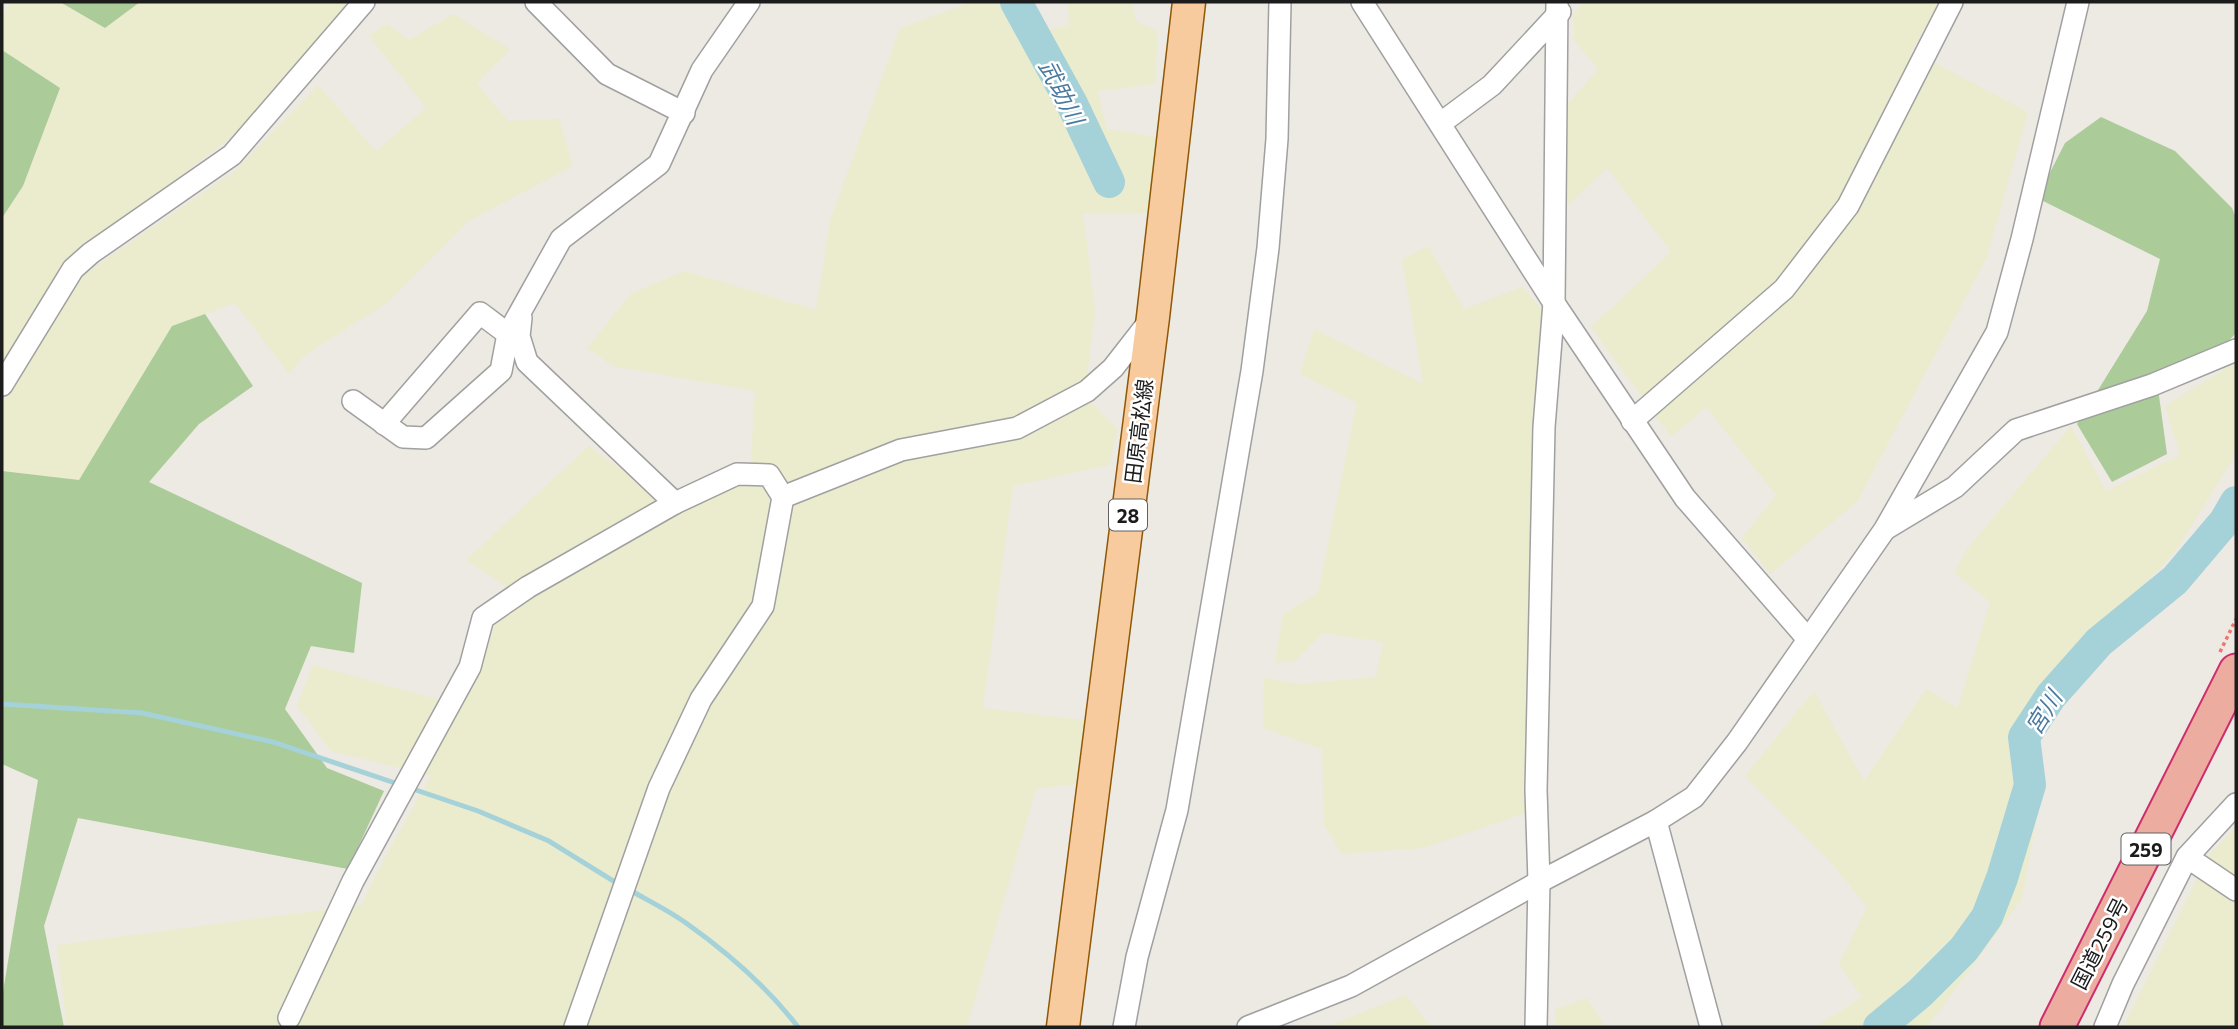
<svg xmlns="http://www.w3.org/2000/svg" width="2238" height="1029" font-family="Commissioner,'Noto Sans JP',sans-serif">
  <rect width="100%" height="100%" fill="#ede9e3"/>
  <g fill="#ebecce">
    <polygon points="11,2 60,2 105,28 140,2 351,2 233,136 69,260 2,368 2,218 23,186 60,88 2,50 2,17"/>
    <polygon points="972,2 1007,2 1024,36 1069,25 1068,2 1132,2 1136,21 1157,31 1156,84 1097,91 1107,129 1157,137 1148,213 1083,214 1095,309 1085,397 1118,429 1109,465 1013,486 983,708 1084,720 1077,784 1036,789 967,1027 67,1027 57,945 361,905 384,859 431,776 331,751 297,706 313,665 461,706 482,663 496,621 526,600 466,560 589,446 680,512 750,475 755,391 613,366 587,348 632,293 685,271 816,310 830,221 900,28"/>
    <polygon points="1584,2 1939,2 1912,51 2028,112 1987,257 1857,502 1770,574 1742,538 1776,495 1706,407 1671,437 1591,327 1671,252 1607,168 1565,209 1568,104 1598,69 1574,40 1573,15"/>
    <polygon points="453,14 510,49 477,84 508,121 559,119 573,166 467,222 388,302 304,356 289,374 235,303 172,326 79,481 2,471 2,404 84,274 235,171 318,85 376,151 426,108 369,36 387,24 409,40"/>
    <polygon points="1428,246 1464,309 1522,287 1542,309 1528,812 1423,848 1342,854 1324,825 1322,749 1263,728 1264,678 1299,684 1376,677 1383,642 1323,633 1295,661 1275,663 1283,614 1318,593 1357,403 1300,374 1314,329 1423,384 1402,259"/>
    <polygon points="2236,362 2236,454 2176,551 2027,706 2044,778 2022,899 1929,1025 1925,1027 1815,1027 1862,997 1839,964 1867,907 1829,860 1745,776 1814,691 1864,781 1926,689 1958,708 1990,602 1954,573 1967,549 2071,426 2106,491 2180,455 2165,406"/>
    <polygon points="2236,827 2236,1027 2123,1027 2209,855"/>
    <polygon points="1406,995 1431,1027 1326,1027"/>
    <polygon points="1587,998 1605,1027 1556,1027 1555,1010"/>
  </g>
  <g fill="#abcb99">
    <polygon points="60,2 140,2 105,28"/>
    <polygon points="2,50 60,88 23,186 2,218"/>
    <polygon points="2101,117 2175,151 2232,208 2236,218 2236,333 2224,346 2156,374 2167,454 2112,482 2077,424 2147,311 2160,259 2037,198 2065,143"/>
    <polygon points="205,314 253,386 199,424 149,482 362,583 354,653 311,646 285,709 327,768 384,791 348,869 78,818 44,926 64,1027 2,1027 2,998 38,780 2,764 2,471 79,480 172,326"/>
  </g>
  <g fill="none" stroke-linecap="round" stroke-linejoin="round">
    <g stroke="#a5d1d9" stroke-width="5">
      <polyline points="2,704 142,713 273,742 401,785"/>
      <polyline points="410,788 478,811 549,841 620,885"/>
      <path d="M 628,889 C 647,900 668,910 686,923 C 727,952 768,988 798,1027"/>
    </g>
    <g stroke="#a5d1d9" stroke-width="32">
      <polyline points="1016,2 1073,106 1109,182"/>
      <polyline points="1879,1027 1920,993 1964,949 1987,917 2002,878 2030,785 2024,737 2051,696 2099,642 2175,580 2225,521 2236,502"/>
    </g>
    <g stroke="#a0a0a0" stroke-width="24">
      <g id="minor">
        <polyline points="536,2 607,74 684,113"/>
        <polyline points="1362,2 1554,303 1685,498 1807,638"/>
        <polyline points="1441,123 1492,85 1560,12"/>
        <polyline points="521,318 519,336 527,362 675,503"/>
        <polyline points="2,385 73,269 91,253 232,155 364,2"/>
        <polyline points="353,401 403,437 426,438 501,371 508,334 561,239 659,164 702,70 749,2"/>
        <polyline points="1632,421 1784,289 1848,206 1952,2"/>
        <polyline points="384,424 480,313 508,334"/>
        <polyline points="783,497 901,450 1017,428 1087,391 1113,368 1152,318"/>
        <polyline points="1887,528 1955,487 2016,430 2152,385 2236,350"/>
        <polyline points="1656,821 1711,1027"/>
        <polyline points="2187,857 2236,890"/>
        <polyline points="289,1018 353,881 470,667 483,618 528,587 675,503 737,474 769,475 783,497 763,606 701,699 659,788 575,1027"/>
        <polyline points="1124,1027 1137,957 1177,810 1252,371 1268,248 1277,139 1280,2"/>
        <polyline points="1248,1027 1351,986 1539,882 1656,821 1694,797 1737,742 1885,529 1997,332 2022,239 2078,2"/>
        <polyline points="1536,1027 1539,882 1536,790 1544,427 1554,303 1557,2"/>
        <polyline points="2105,1027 2123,984 2187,857 2236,804"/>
      </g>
    </g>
    <g stroke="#8e5807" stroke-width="35">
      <polyline id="primary" points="1063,1027 1153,317 1189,2"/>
    </g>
    <g stroke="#cf2c6e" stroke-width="37">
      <polyline id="trunk" points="2057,1027 2236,671"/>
    </g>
    <polyline stroke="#f3736e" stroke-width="3.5" stroke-dasharray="3.5 3.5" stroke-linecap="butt" points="2220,652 2236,619"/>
    <use href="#minor" stroke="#fff" stroke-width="21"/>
    <use href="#primary" stroke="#f7cb9e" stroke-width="32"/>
    <use href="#trunk" stroke="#ecaca0" stroke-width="33"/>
  </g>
  <g text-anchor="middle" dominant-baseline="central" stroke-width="5" stroke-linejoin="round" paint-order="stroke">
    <g fill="#fff" stroke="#606060" stroke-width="2">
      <rect x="1109" y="499.5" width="38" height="31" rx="5"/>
      <rect x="2121.5" y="833.5" width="49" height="31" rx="5"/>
    </g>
    <g font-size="19" font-weight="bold" fill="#1c1c1c">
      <text x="1128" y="515">28</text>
      <text x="2146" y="849">259</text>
    </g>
    <g font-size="21" fill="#1c1c1c" stroke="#fff">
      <text transform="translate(1138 431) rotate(-83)">田原高松線</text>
      <text transform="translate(2099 943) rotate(-63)">国道259号</text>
    </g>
    <g font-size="23" font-style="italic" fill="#4b7aa0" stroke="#fff">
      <text transform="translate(1062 92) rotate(63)">武助川</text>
      <text transform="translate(2043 712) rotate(-58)">宮川</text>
    </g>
  </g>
  <rect width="2238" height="1029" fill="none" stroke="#1c1c1c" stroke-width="7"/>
</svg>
